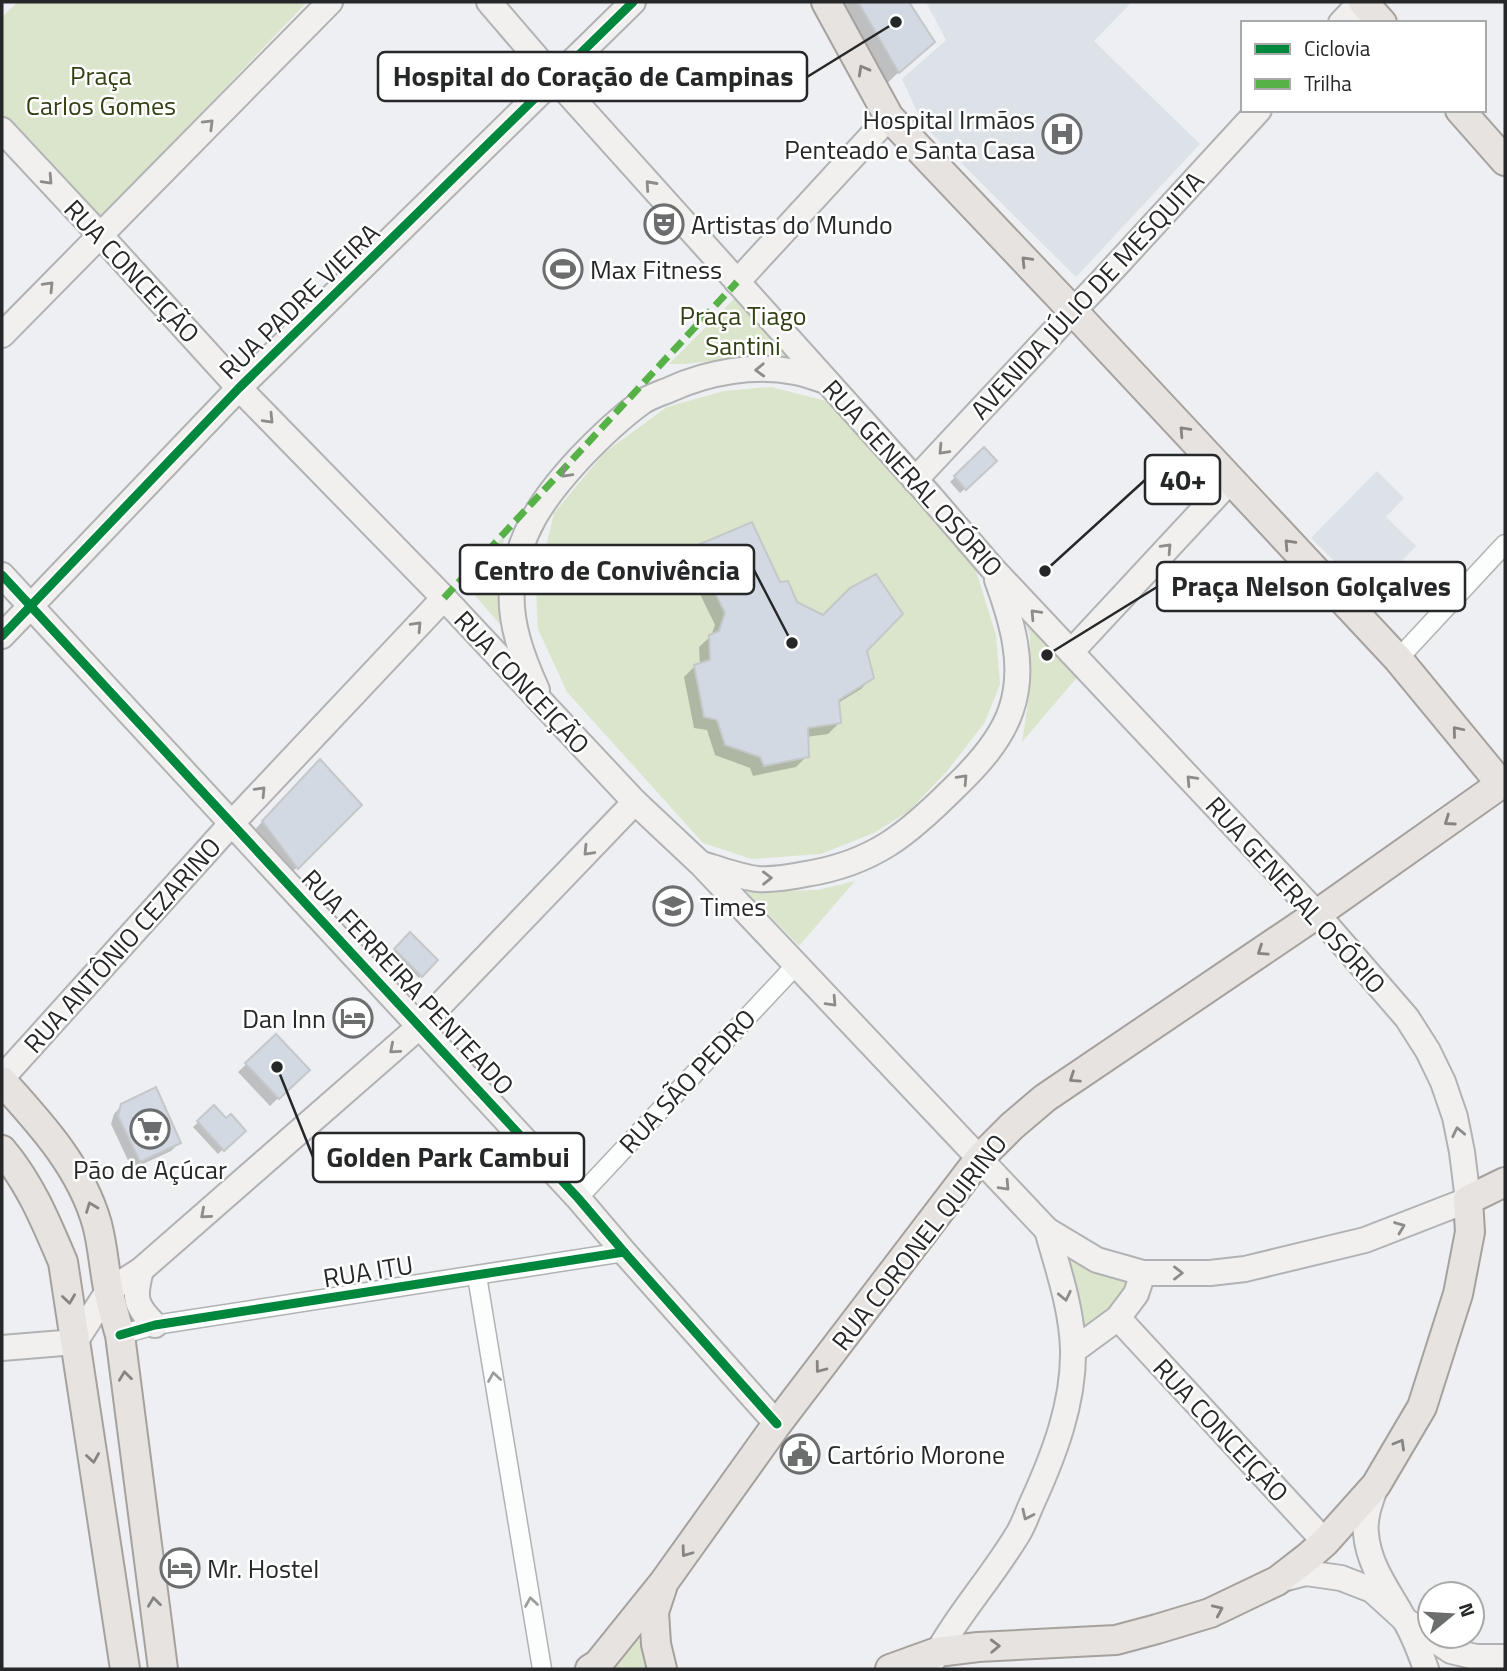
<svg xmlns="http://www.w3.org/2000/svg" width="1507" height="1671" font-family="'Titillium Web',sans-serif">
  <rect width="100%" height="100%" fill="#edeff2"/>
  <g fill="#dde2e9">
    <polygon points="926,2 1132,2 1094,41 1200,144 1076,277 923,125 902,79 946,40"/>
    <polygon points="1377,471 1404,498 1386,517 1416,546 1368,595 1311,538"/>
  </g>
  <g fill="#dae5cc">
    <polygon points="18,2 307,2 100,219 2,114 2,17"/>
    <polygon points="744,289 802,359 767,355 685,364 669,364"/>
    <polygon points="771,387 838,404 971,555 996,635 1000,684 985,722 948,770 909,811 874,833 821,854 752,859 703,843 567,692 538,629 536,589 554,513 604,453 667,407 724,391"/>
    <polygon points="504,536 499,586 503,628 462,580"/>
    <polygon points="1020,602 1079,675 1022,742 1030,690 1030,636"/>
    <polygon points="855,881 799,946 747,892 818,890"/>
    <polygon points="1064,1251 1131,1279 1112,1310 1082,1333"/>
    <polygon points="635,1632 654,1669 604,1669"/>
  </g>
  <g fill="#0003">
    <polygon points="833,2 907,2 932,41 882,88"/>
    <polygon points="984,450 995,461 960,493 950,482"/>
    <polygon points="694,548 779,584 795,603 865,651 872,677 861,689 838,703 839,723 828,734 806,737 807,756 796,767 753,776 750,768 715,755 707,730 694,728 684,677 695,666 700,665 699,647 711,636 715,625 683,559"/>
    <polygon points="303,778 360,805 281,883 247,838"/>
    <polygon points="410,934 436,960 419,978 393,952"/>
    <polygon points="276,1036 307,1070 270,1106 238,1072"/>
    <polygon points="122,1105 179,1143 171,1151 132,1169 111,1124 114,1114"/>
    <polygon points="214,1108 226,1121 243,1130 218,1154 193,1127"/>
  </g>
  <g fill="#d2d9e2" stroke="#c5c7c9" stroke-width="2">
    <polygon points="858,2 909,2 935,42 899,73"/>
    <polygon points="984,447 997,461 966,490 954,476"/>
    <polygon points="752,522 780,582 788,581 797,602 823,615 850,588 876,574 903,614 867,651 874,678 839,700 841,723 808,728 809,757 764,766 760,757 725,745 717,720 704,717 694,665 710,660 709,635 719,631 725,613 693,547"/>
    <polygon points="320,759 362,805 298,869 262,821"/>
    <polygon points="410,932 438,960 422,977 394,949"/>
    <polygon points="276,1034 310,1070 279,1099 245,1063"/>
    <polygon points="156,1087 181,1143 140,1162 118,1116 121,1104"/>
    <polygon points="214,1105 226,1118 231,1114 246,1131 224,1151 197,1121"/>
  </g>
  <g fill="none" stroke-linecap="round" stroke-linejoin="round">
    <g stroke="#b1b2b4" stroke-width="21">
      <g id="street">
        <polyline points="1398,659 1505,544"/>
        <polyline points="578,1198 796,965"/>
        <polyline points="477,1276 542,1669"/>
        <polyline points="120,1335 155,1325 624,1252"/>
      </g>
    </g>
    <g stroke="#b1b2b4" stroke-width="28">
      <g id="secondary">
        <polyline points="1341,23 1361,2"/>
        <polyline points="2,130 100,235 239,388 444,598 635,802 701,864 1047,1230 1097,1260 1143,1273 1210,1273 1245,1269 1365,1240 1468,1200 1462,1152 1455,1117 1443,1082 1428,1051 1407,1018 1317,914 992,568 930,496 556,80 489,2"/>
        <polyline points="737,282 889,117"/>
        <polyline points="2,335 330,2"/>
        <polyline points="915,480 1073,311 1101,282 1259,110"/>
        <polyline points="2,575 578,1198 624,1252 777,1424"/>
        <polyline points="2,636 239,388 633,2"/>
        <polyline points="1071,652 1230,481"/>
        <path d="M 537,690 C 523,659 509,623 512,588 C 518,533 543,498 579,459 C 598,439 620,418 642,402 C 651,396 662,393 671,389 C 708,372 755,364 795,372 C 806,374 816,378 826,381"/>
        <path d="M 702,864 C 720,869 739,877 758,879 C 774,880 791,877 806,874 C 874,863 908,834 955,787 C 977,766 1001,740 1011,710 C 1026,667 1012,621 997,580"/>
        <polyline points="2,1078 232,823 444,598"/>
        <path d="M 141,1270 C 134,1297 134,1305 155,1325"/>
        <polyline points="1118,1318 1325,1542"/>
        <polyline points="2,1348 75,1342 108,1291 141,1270 420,1026 635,802"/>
        <polyline points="1073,1351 1118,1318 1136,1294 1143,1273"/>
        <path d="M 1376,1486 C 1370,1502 1364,1518 1366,1534 C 1369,1567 1389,1591 1404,1619 C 1414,1635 1420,1652 1426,1669"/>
        <polyline points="1279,1580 1306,1573 1341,1578 1372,1590 1405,1620 1451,1651 1476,1657 1505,1657"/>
        <path d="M 930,1666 C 954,1619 989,1581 1016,1537 C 1023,1527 1027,1514 1032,1503 C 1054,1455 1074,1403 1073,1350 C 1072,1309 1058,1269 1047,1230"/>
      </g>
    </g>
    <g stroke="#a7a19d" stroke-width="32">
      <g id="primary">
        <polyline points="826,2 889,117 1073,311 1398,659 1501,784"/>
        <polyline points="1363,2 1382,23"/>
        <polyline points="1460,110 1505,161"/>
        <path d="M 2,1081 C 40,1123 81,1167 97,1224 C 103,1246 104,1270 109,1293 C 112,1307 116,1321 120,1335 L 163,1669"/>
        <path d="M 2,1150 C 30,1183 46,1222 63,1262 L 125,1669"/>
        <polyline points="590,1669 598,1664 664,1582 777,1424 980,1158 1012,1126 1045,1098 1317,914 1501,784 1505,783"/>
        <polyline points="662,1669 656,1644 654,1612 662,1588"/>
        <polyline points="890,1669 937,1652 978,1647 1116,1640 1157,1629 1210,1613 1277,1581 1308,1557 1325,1542 1376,1485 1422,1407 1458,1294 1470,1232 1468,1200 1505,1182"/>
      </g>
    </g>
    <use href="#street" stroke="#fcfdfd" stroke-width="18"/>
    <use href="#secondary" stroke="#f1f0ef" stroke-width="24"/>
    <use href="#primary" stroke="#e6e3e0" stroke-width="28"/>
    <polyline stroke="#56b246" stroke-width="7" stroke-dasharray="14 7" stroke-linecap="butt" points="444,598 737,282"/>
    <g stroke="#fff" stroke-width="13">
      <g id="cycleway">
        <polyline points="2,575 578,1198 624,1252 777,1424"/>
        <polyline points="2,636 239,388 633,2"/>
        <polyline points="120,1335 155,1325 624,1252"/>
      </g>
    </g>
    <use href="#cycleway" stroke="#00873e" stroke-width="9"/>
  </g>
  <defs><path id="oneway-chevron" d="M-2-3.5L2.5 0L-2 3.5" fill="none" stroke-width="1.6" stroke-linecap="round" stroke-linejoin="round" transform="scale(1.75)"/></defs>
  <g stroke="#868584">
    <use href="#oneway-chevron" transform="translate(863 70) rotate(-119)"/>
    <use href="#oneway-chevron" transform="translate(1026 261) rotate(-134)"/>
    <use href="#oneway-chevron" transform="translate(1184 431) rotate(-133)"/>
    <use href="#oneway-chevron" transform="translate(1289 544) rotate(-133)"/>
    <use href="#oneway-chevron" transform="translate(1457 731) rotate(-130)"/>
    <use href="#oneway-chevron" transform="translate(1449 821) rotate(145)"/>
    <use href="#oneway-chevron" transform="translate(1262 951) rotate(146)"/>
    <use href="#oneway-chevron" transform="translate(1074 1078) rotate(146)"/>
    <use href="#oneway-chevron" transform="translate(91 1207) rotate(-111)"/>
    <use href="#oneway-chevron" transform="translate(69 1299) rotate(82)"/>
    <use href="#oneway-chevron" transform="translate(820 1368) rotate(127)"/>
    <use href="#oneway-chevron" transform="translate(125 1376) rotate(-97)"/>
    <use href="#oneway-chevron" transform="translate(1400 1444) rotate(-60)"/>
    <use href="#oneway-chevron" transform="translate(93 1458) rotate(81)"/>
    <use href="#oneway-chevron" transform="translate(686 1552) rotate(126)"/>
    <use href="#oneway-chevron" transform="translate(154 1602) rotate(-97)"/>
    <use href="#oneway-chevron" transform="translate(1218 1610) rotate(-24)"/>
    <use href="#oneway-chevron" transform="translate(995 1646) rotate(-2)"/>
  </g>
  <g stroke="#8c8c8c">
    <use href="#oneway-chevron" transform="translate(209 124) rotate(-45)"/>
    <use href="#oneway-chevron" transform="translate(48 180) rotate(47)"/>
    <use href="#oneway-chevron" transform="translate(650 185) rotate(-132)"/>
    <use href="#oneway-chevron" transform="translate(49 286) rotate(-46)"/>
    <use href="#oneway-chevron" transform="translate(760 370) rotate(178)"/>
    <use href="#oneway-chevron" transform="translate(269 419) rotate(46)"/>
    <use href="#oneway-chevron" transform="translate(943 450) rotate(133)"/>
    <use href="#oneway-chevron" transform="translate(566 473) rotate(133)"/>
    <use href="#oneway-chevron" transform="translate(1167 548) rotate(-47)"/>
    <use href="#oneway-chevron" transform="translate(1035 614) rotate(-133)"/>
    <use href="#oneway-chevron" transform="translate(417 626) rotate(-47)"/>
    <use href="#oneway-chevron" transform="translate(963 779) rotate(-47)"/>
    <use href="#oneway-chevron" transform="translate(1191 780) rotate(-133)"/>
    <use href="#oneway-chevron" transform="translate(261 791) rotate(-47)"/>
    <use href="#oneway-chevron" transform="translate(588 851) rotate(134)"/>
    <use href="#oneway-chevron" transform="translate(767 878) rotate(-1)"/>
    <use href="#oneway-chevron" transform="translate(832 1002) rotate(47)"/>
    <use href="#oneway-chevron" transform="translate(394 1049) rotate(139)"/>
    <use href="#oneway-chevron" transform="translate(1458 1132) rotate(-102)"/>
    <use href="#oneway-chevron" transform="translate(1005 1186) rotate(47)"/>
    <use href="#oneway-chevron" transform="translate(205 1214) rotate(139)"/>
    <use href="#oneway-chevron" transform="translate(1400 1227) rotate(-21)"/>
    <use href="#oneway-chevron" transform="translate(1178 1273)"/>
    <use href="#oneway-chevron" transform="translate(1065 1296) rotate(78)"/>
    <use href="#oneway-chevron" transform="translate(1027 1515) rotate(115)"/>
  </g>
  <g stroke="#9c9d9e">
    <use href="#oneway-chevron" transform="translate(494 1377) rotate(-99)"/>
    <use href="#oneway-chevron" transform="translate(531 1602) rotate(-99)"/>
  </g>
  <defs>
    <g id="hospital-ring" transform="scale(2.0125)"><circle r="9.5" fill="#fff" stroke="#6c6d6f" stroke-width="1.5"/><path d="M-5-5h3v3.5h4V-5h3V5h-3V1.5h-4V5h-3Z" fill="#6c6d6f"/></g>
    <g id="theatre-ring" transform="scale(2.0125)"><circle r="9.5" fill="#fff" stroke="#6c6d6f" stroke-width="1.5"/><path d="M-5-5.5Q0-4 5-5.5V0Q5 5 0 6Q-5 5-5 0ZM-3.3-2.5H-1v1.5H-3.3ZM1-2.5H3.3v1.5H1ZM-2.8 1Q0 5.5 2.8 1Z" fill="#6c6d6f"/></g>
    <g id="stadium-ring" transform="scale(2.0125)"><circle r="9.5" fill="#fff" stroke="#6c6d6f" stroke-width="1.5"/><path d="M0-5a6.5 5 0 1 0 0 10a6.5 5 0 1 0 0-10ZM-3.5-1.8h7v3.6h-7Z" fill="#6c6d6f"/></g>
    <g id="school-ring" transform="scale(2.0125)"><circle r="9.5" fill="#fff" stroke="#6c6d6f" stroke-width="1.5"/><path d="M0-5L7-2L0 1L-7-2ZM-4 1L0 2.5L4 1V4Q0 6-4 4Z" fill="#6c6d6f"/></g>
    <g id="hotel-ring" transform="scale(2.0125)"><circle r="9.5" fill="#fff" stroke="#6c6d6f" stroke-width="1.5"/><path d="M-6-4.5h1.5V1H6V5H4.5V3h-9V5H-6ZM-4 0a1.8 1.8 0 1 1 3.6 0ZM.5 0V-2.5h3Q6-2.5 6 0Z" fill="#6c6d6f"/></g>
    <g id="supermarket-ring" transform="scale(2.0125)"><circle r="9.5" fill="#fff" stroke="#6c6d6f" stroke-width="1.5"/><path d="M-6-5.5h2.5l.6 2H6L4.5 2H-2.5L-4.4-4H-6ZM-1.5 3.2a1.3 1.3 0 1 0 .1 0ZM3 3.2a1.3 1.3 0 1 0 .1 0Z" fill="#6c6d6f"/></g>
    <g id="civic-ring" transform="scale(2.0125)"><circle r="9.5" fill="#fff" stroke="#6c6d6f" stroke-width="1.5"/><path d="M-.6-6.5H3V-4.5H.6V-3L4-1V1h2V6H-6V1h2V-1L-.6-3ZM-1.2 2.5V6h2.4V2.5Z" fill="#6c6d6f"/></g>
  </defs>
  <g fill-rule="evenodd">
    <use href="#hospital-ring" x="1062" y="134"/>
    <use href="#theatre-ring" x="664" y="224"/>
    <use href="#stadium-ring" x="563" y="269"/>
    <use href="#school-ring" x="673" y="906"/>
    <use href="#hotel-ring" x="353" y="1018"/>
    <use href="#supermarket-ring" x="150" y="1129"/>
    <use href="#civic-ring" x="800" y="1454"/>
    <use href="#hotel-ring" x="180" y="1568"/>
  </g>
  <g text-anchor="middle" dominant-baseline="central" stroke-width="5" stroke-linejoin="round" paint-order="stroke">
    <g font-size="26" fill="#324113" stroke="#fff">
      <text x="101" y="75">Praça<tspan x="101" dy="30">Carlos Gomes</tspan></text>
      <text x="743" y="315">Praça Tiago<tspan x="743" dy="30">Santini</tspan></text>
    </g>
    <g font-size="26" fill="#262729" stroke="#fff" text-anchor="start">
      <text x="1035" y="119" text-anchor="end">Hospital Irmãos<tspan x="1035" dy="30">Penteado e Santa Casa</tspan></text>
      <text x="691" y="224">Artistas do Mundo</text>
      <text x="590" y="269">Max Fitness</text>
      <text x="700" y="906">Times</text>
      <text x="326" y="1018" text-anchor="end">Dan Inn</text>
      <text x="150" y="1169" text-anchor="middle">Pão de Açúcar</text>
      <text x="827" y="1454">Cartório Morone</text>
      <text x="207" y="1568">Mr. Hostel</text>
    </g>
    <g font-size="26" fill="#262729" stroke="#fff">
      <text transform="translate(132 271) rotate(47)">RUA CONCEIÇÃO</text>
      <text transform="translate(1087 295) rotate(-47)">AVENIDA JÚLIO DE MESQUITA</text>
      <text transform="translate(299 301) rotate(-44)">RUA PADRE VIEIRA</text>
      <text transform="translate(913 478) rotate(48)">RUA GENERAL OSÓRIO</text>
      <text transform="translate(522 682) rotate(47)">RUA CONCEIÇÃO</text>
      <text transform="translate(1296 895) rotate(48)">RUA GENERAL OSÓRIO</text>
      <text transform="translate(122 945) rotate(-48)">RUA ANTÔNIO CEZARINO</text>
      <text transform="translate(408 982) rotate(47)">RUA FERREIRA PENTEADO</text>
      <text transform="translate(687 1081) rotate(-47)">RUA SÃO PEDRO</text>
      <text transform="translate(919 1242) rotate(-52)">RUA CORONEL QUIRINO</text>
      <text transform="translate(368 1271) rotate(-9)">RUA ITU</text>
      <text transform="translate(1221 1430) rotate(47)">RUA CONCEIÇÃO</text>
    </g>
  </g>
  <path fill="none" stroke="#262729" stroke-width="2.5" d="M896 22L807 77M1045 571L1145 480M792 643L754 570M1047 655L1157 587M277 1067L313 1157"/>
  <g fill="#262729" stroke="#fff" stroke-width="2.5">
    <circle cx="896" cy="22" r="7"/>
    <circle cx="1045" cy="571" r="7"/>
    <circle cx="792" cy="643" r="7"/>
    <circle cx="1047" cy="655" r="7"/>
    <circle cx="277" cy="1067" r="7"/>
  </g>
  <g fill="#fff" stroke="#262729" stroke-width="2.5">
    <rect x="378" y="52" width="429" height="49" rx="7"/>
    <rect x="1145" y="455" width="75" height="49" rx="7"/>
    <rect x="460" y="545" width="294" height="49" rx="7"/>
    <rect x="1157" y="562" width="308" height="49" rx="7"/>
    <rect x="313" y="1133" width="271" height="49" rx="7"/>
  </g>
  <g font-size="28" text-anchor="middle" font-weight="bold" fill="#262729">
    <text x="593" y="86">Hospital do Coração de Campinas</text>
    <text x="1183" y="490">40+</text>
    <text x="607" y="580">Centro de Convivência</text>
    <text x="1311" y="596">Praça Nelson Golçalves</text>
    <text x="448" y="1167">Golden Park Cambui</text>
  </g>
  <rect width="1507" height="1671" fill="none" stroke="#262729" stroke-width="7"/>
  <rect x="1241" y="21" width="245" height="91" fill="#ffffff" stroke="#a8a9a9" stroke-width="2"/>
  <rect x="1255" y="44" width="35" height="10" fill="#00873e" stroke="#a8a9a9" stroke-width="2"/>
  <text x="1304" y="56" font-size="21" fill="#262729">Ciclovia</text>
  <rect x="1255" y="79" width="35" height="10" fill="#56b246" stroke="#a8a9a9" stroke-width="2"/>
  <text x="1304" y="91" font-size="21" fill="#262729">Trilha</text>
  <g transform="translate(1451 1615) rotate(72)"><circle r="33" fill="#ffffff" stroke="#a8a9a9" stroke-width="2"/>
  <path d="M0-5L12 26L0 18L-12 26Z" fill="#6c6d6f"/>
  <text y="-10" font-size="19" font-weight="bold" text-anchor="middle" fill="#262729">N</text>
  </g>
</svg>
